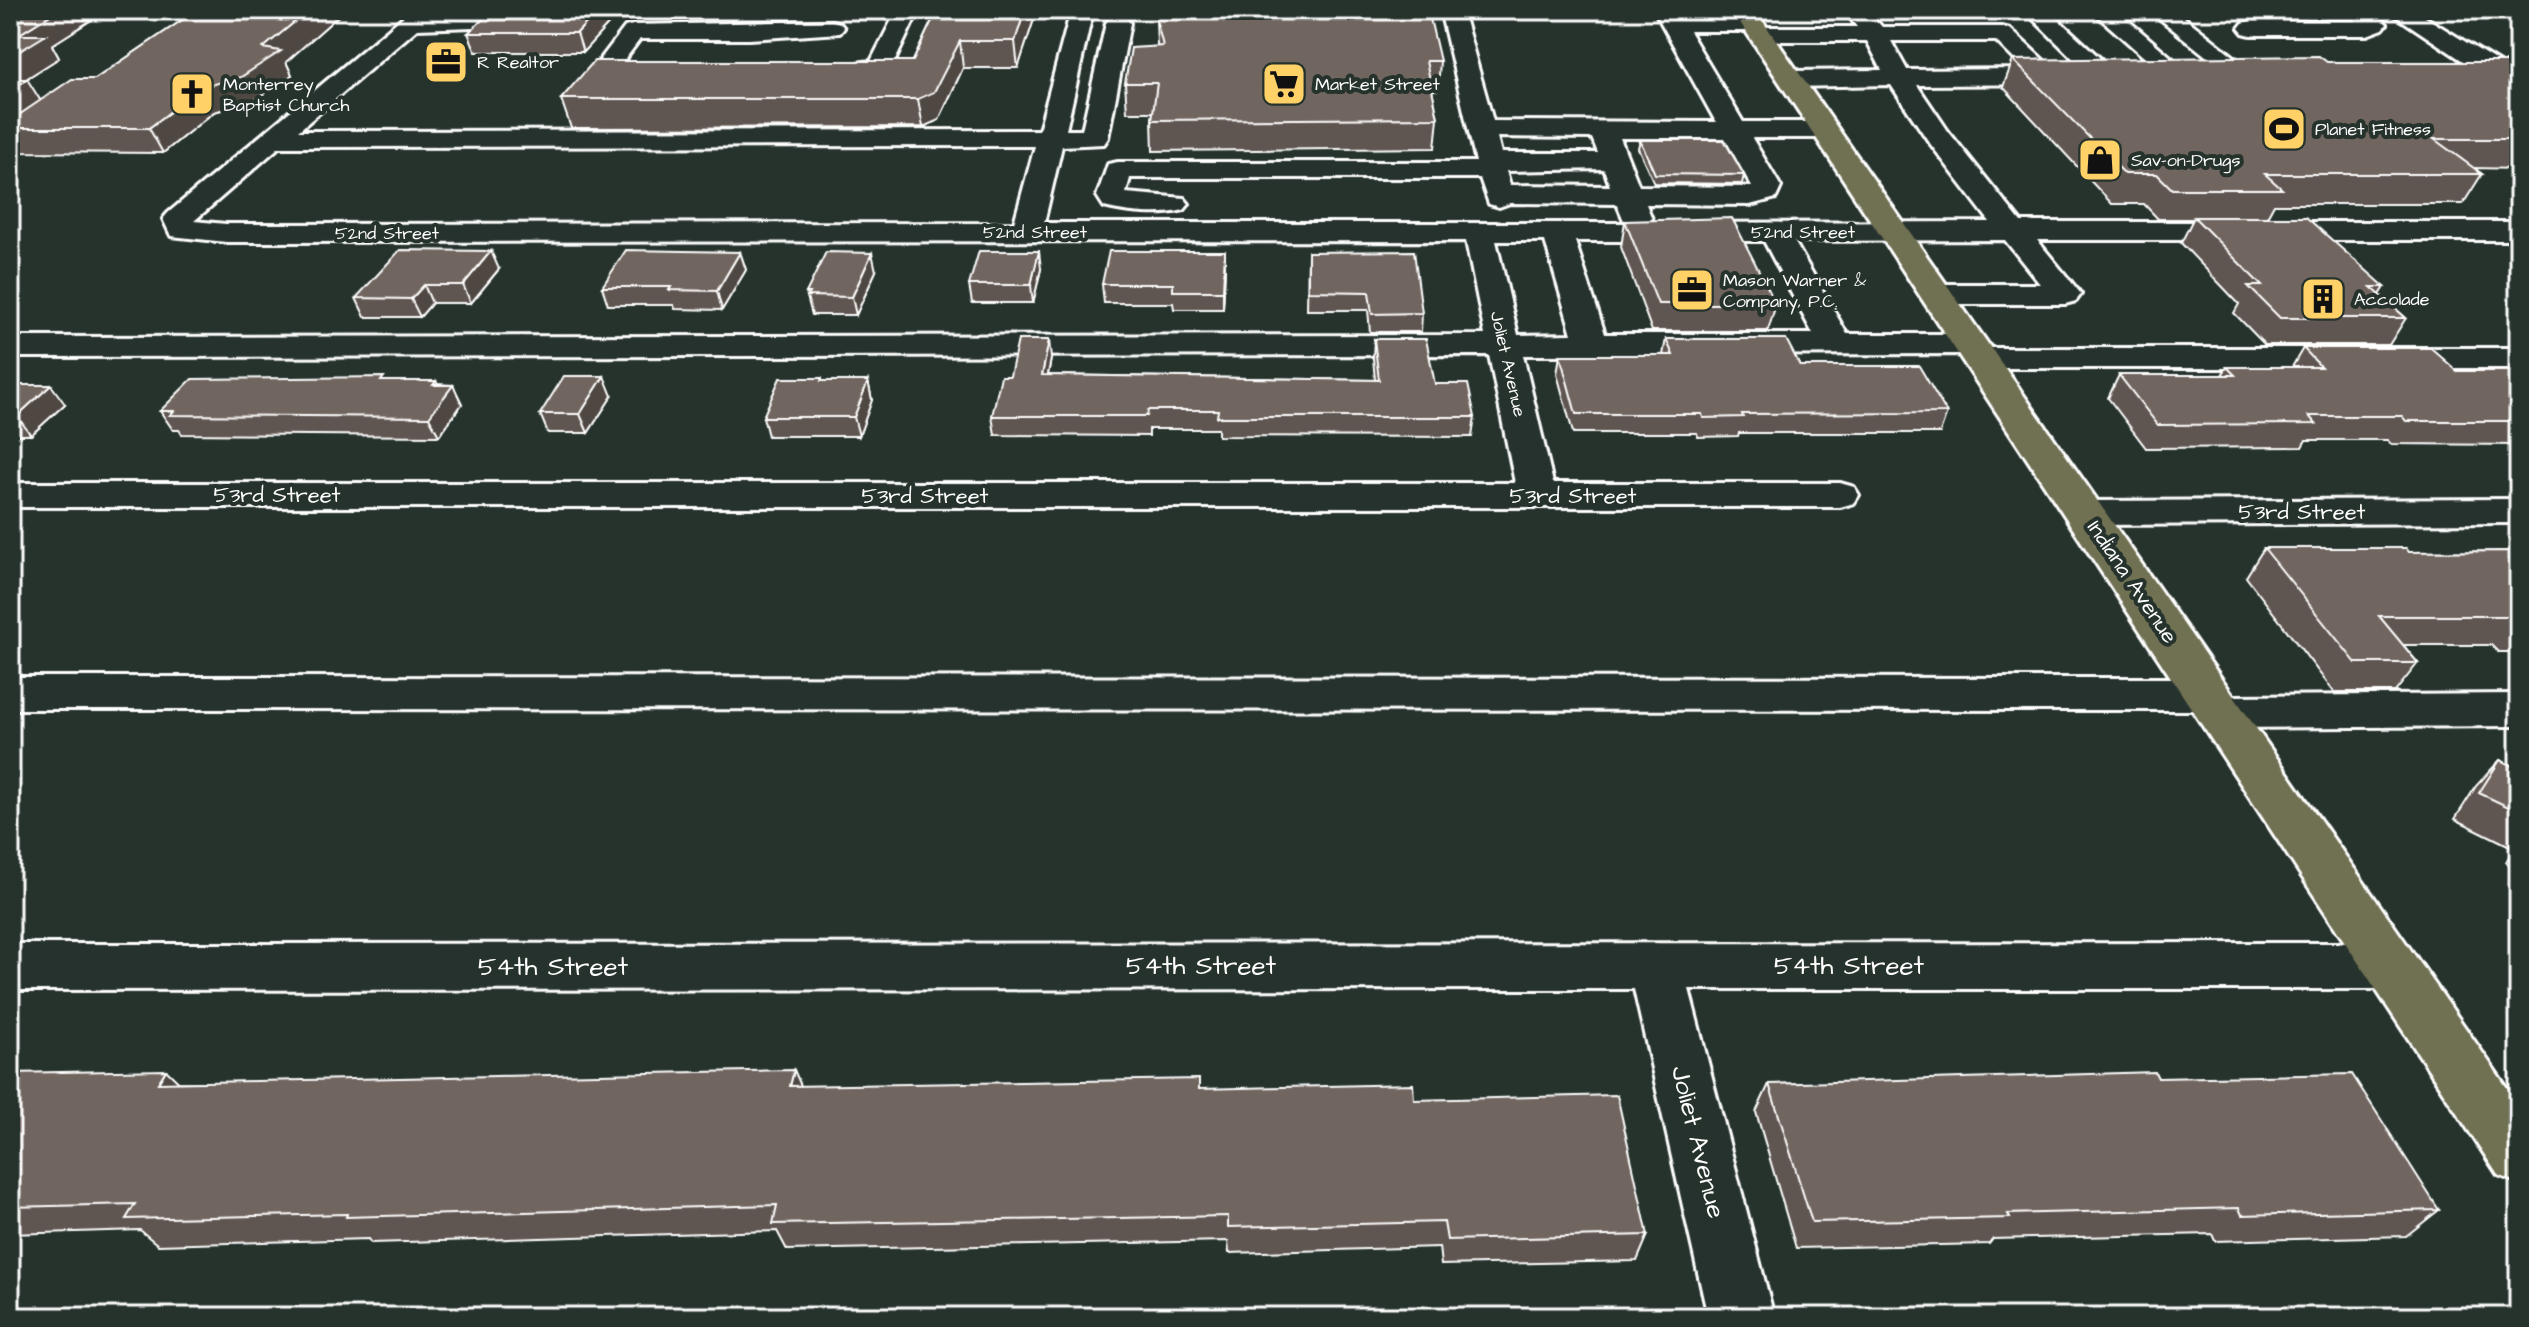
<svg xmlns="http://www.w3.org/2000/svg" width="2529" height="1327" font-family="'Architects Daughter',sans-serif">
  <rect width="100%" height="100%" fill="#26332d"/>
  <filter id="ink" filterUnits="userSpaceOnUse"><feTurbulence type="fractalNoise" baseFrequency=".0125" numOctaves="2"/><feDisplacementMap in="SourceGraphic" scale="16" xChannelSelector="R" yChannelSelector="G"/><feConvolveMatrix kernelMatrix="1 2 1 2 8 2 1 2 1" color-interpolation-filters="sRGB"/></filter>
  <g filter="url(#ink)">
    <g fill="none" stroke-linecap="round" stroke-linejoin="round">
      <polyline stroke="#3c4742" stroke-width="26" stroke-dasharray="26 13" stroke-linecap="butt" points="1991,10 1994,13"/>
      <g stroke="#fff" stroke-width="6">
        <g id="minor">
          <path d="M 411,10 L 436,10 L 433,15 L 490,10 L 474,27 L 417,29 L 298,131 L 1039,130 L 1071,10 L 1093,10 L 1066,130 L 1082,130 L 1106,23 L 1110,18 L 1126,18 L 1130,23 L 1108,138 L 1104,144 L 1062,146 L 1044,223 L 1625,223 L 1617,204 L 1510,203 L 1499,207 L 1489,204 L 1480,178 L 1130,178 L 1126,193 L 1184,198 L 1189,204 L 1184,210 C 1161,216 1127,213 1104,207 L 1097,196 L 1108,164 L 1118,162 L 1476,162 L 1440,10 L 1462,10 L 1493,121 L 1716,122 L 1654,10 L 1676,10 L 1681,17 L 1752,17 L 1760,19 L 1764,24 L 1762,27 L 1857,27 L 1844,10 L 1867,10 L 1882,27 L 2002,27 L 2010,29 L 2053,69 L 2076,71 L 2080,76 L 2076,81 L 2067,84 L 1917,85 L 1948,131 L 2021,222 L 2519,222 L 2519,240 L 2037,240 L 2081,294 L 2076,301 L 2065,304 L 1936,304 L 1925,301 L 1920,294 L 1925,287 L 1936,284 L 2040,284 L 2005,240 L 1794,241 L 1847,334 L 1970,334 L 1982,337 L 1987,344 L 1984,348 L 2519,348 L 2519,368 L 1980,368 L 1968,365 L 1963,358 L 1966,354 L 1523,355 L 1553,483 L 1840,483 L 1854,487 L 1859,495 L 1854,503 L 1840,507 L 10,507 L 10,483 L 1515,483 L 1489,355 L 10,357 L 10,337 L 1485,335 L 1466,241 L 226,242 L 171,236 L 163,219 L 168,213 ZM 1689,31 L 1750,31 L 1748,34 L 1752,39 L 1760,41 L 1867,41 L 1882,70 L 1791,71 L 1782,74 L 1778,79 L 1782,84 L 1791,87 L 1891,85 L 1929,142 L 1990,222 L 1649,223 L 1652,219 L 1646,204 L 1750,205 L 1776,198 L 1781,187 L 1752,138 L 1825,138 L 1834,136 L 1838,130 L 1834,124 L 1825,122 L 1743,122 ZM 1891,41 L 1996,41 L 2024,69 L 1907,70 ZM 1497,137 L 1592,138 L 1598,153 L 1501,153 ZM 1620,138 L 1725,138 L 1752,187 L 1639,186 ZM 1035,146 L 1014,223 L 226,224 L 194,221 L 279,147 ZM 1604,169 L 1610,186 L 1510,185 L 1506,171 ZM 1496,241 L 1545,241 L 1572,334 L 1518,335 ZM 1575,241 L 1764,241 L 1813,334 L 1605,334 Z"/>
          <polygon points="897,10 919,10 893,65 884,75 827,80 818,78 815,73 818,68 871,61"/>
          <polygon points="2024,10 2048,10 2114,71 2118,76 2114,81 2096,81"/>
          <polygon points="2091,10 2116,10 2193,76 2189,81 2171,81"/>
          <polygon points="2149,10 2175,10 2259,76 2255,81 2237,81"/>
          <polygon points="2345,10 2371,10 2387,24 2383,29 2367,35 2251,35 2243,33 2239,28 2243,23 2251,21 2356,21"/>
          <polygon points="2387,10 2414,10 2506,67 2509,72 2506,77 2447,78 2444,73 2447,68 2469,65"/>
          <polygon points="832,21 840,23 844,28 840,33 749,39 640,39 620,66 655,69 659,74 655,79 593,78 590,73 625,27 633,25"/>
          <polygon points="2519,499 2519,523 2085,525 2071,522 2065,513 2071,504 2085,501"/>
          <polygon points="10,677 2207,678 2223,683 2229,696 2519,694 2519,726 2219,728 2203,724 2197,710 10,709"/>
          <polygon points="2391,943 2410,950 2418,966 2410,982 2391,989 1689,989 1774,1317 1708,1317 1634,989 10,990 10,944"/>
        </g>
      </g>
      <g stroke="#fff" stroke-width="6">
        <polygon id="major" points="1732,10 1755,10 2519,1105 2519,1183 2498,1175"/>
      </g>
      <use href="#minor" fill="#26332d" fill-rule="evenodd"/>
      <use href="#major" fill="#706f52" fill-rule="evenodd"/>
    </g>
    <g fill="#615751" stroke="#fff" stroke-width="2">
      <polygon points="10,10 107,10 52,45 59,58 26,79 40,101 95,79 197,10 345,10 286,62 292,75 253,101 214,112 163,153 10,152"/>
      <polygon points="621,10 583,52 476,52 468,33"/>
      <polygon points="937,10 1037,10 1018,68 963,68 939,120 923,127 571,128 561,99 913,61"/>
      <polygon points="1156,19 1440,61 1438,90 1432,90 1438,118 1435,148 1153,151 1152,120 1153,112 1127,112 1125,83 1157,46"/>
      <polygon points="2013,60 2327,62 2519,62 2519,169 2474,168 2482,174 2463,204 2274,204 2267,217 2385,287 2380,295 2406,318 2389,345 2265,345 2234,313 2239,304 2181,243 2193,219 2158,219 2144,204 2112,204 2003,87"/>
      <polygon points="1640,140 1744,175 1742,184 1654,183 1638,148"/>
      <polygon points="1625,221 1776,304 1768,331 1652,331 1621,247"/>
      <polygon points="740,252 746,270 722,310 675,309 674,305 608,305 602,287"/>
      <polygon points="1308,252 1422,313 1421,332 1370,332 1368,310 1307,310"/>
      <polygon points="499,269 471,303 432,303 420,317 365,317 356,298"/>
      <polygon points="1041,269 1033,303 972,303 969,285"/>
      <polygon points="1225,269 1223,309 1174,309 1173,303 1104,303 1102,284"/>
      <polygon points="876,271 856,315 812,315 806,293"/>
      <polygon points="1374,339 1435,384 1475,417 1472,437 1218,436 1218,429 1149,429 1149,436 995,435 992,416 1010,376 1051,359 1048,375 1375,380 1373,358"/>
      <polygon points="1666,339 1800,366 1947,413 1940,433 1739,433 1738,436 1698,437 1697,433 1573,433 1557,374 1560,355 1663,355"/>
      <polygon points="2303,348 2457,371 2519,371 2519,445 2391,444 2387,440 2306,440 2302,447 2146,448 2108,398 2119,375 2222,375 2227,367 2292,367"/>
      <polygon points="822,378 822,381 868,381 872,400 859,436 768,436 763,417"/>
      <polygon points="386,381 453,385 462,404 439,436 182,434 179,430 173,430 160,411"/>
      <polygon points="10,385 65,404 31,435 10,435"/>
      <polygon points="612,396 588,433 548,433 540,414"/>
      <polygon points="2264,548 2409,552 2519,551 2519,652 2498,652 2491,645 2403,645 2418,663 2395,692 2334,692 2246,577"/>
      <polygon points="2500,760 2519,769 2519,878 2506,862 2514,848 2455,819 2476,786"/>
      <polygon points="10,1073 179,1082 1200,1089 1414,1100 1648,1235 1637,1261 1441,1265 1439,1247 1229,1253 1228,1241 787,1250 777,1231 371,1243 368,1239 158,1245 140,1230 10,1234"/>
      <polygon points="2158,1078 2439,1210 2406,1236 2215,1241 2212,1234 1993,1239 1989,1244 1796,1248 1756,1112 1769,1084"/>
    </g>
    <g fill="#4f4742" stroke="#fff" stroke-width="2">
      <polygon points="58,10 107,10 52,45 59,58 10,89 10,57 18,35"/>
      <polygon points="309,10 345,10 286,62 292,75 253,101 214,112 163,153 149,128 202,87 263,48"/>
      <polygon points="598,10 621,10 583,52 577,33"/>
      <polygon points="1025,10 1037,10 1018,68 1015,41"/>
      <polygon points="960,41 963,68 939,120 923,127 918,99"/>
      <polygon points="27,79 42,103 10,124 10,90"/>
      <polygon points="491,251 499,269 471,303 463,285"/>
      <polygon points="1039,251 1041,269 1033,303 1031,285"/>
      <polygon points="1225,251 1225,269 1223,309 1223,291"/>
      <polygon points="740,252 746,270 722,310 717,291"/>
      <polygon points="872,253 876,271 856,315 852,297"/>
      <polygon points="424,285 432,303 420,317 411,299"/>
      <polygon points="1049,340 1051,359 1044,394 1042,375"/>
      <polygon points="604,376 612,396 588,433 580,414"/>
      <polygon points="436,381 444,397 453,385 462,404 439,436 429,417 433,385"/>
      <polygon points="868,381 872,400 859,436 854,417"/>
      <polygon points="51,385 65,404 31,435 17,416"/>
      <polygon points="166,1070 194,1097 158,1083"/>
      <polygon points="794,1070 806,1097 790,1086"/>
    </g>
    <g fill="#71655e" stroke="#fff" stroke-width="2">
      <polygon points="10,10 58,10 18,35 46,35 10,57"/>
      <polygon points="197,10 309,10 263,48 281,51 241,77 202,87 149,128 10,128 10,121 72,79 95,79"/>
      <polygon points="493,10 598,10 577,33 468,33"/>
      <polygon points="937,10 1025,10 1015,41 960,41 934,92 918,99 561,99 594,61 913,61"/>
      <polygon points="1157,10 1428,10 1440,61 1426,61 1438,118 1152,120 1157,83 1125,83 1131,48 1163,46 1156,19"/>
      <polygon points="2319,56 2327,62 2519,62 2519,139 2434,139 2482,174 2265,174 2282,189 2172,189 2157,174 2125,174 2013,60"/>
      <polygon points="10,79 27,79 10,90"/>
      <polygon points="1640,140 1724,140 1744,175 1655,174"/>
      <polygon points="2194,217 2306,217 2385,287 2371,287 2406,318 2280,318 2248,286 2262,286"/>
      <polygon points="1732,218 1776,304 1658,304 1625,221"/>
      <polygon points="400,250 491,251 463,285 424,285 411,299 356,298"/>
      <polygon points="626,250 740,252 717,291 669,290 671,287 602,287"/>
      <polygon points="979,251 1039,251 1031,285 969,285"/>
      <polygon points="1109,251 1225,251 1223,291 1173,291 1173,284 1102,284"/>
      <polygon points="1414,251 1422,313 1372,314 1369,292 1308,291 1308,252"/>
      <polygon points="826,252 872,253 852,297 808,296 810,293 806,293"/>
      <polygon points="1374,339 1426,339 1435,384 1468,384 1475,417 1217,417 1218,410 1148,410 1147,416 992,416 1001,376 1010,376 1018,340 1049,340 1042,375 1379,380"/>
      <polygon points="1666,339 1786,339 1800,366 1919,366 1947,413 1742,414 1743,417 1703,418 1702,414 1576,414 1560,355 1673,355"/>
      <polygon points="2303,348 2431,348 2457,371 2519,371 2519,421 2406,421 2402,416 2309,416 2316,424 2158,425 2119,375 2235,375 2227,367 2321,367"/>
      <polygon points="564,376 604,376 580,414 540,414"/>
      <polygon points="384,377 381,381 436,381 433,385 453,385 429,417 170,415 174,411 160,411 192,379"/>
      <polygon points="780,378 822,378 821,381 868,381 854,417 763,417"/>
      <polygon points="10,385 51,385 17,416 10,416"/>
      <polygon points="2264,548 2406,548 2409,552 2519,551 2519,619 2516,616 2379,616 2418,663 2356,663"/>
      <polygon points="2500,760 2519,769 2519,812 2479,793"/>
      <polygon points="166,1070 158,1083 794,1070 790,1086 1199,1079 1199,1089 1413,1084 1414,1100 1617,1095 1648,1235 1447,1240 1444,1222 1228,1227 1228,1216 773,1224 777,1205 346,1217 347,1214 126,1219 135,1204 10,1207 10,1073"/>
      <polygon points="2155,1072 2158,1078 2352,1074 2439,1210 2242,1215 2239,1208 2008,1214 2010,1218 1812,1222 1769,1084"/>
    </g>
  </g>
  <defs>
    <g id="office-square" transform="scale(2.3)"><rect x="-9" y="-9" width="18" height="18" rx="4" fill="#ffd166" stroke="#26332d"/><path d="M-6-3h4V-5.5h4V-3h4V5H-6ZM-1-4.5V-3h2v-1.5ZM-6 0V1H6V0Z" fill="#111"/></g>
    <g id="supermarket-square" transform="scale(2.3)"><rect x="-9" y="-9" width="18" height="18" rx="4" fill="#ffd166" stroke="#26332d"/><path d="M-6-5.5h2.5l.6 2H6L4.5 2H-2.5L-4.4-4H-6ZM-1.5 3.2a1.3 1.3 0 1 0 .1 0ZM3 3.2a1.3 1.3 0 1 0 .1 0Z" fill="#111"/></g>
    <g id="church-square" transform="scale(2.3)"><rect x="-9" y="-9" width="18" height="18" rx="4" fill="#ffd166" stroke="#26332d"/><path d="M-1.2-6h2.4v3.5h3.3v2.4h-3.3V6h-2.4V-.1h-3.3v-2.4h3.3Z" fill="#111"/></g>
    <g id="stadium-square" transform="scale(2.3)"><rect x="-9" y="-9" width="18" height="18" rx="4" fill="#ffd166" stroke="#26332d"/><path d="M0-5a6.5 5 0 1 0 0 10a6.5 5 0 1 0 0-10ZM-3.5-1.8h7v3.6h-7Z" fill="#111"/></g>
    <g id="shop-square" transform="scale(2.3)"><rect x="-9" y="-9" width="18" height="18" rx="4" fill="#ffd166" stroke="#26332d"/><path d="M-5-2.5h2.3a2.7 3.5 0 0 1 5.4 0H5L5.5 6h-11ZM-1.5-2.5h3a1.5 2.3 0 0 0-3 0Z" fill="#111"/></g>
    <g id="building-square" transform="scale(2.3)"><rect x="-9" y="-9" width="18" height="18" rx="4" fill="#ffd166" stroke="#26332d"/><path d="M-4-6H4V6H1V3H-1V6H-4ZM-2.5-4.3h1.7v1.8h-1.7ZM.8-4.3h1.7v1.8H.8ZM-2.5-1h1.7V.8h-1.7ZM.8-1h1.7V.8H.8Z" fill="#111"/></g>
  </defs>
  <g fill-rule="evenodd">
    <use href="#office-square" x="446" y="62"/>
    <use href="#supermarket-square" x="1284" y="84"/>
    <use href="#church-square" x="192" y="94"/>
    <use href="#stadium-square" x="2284" y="129"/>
    <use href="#shop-square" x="2100" y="160"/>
    <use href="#office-square" x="1692" y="290"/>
    <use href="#building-square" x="2323" y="299"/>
  </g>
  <g text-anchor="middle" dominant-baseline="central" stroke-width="8" stroke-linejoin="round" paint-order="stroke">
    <g font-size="18" fill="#fff" stroke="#26332d" text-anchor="start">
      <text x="477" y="62">R Realtor</text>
      <text x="223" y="84">Monterrey<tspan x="223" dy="21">Baptist Church</tspan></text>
      <text x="1315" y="84">Market Street</text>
      <text x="2315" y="129">Planet Fitness</text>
      <text x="2131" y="160">Sav-on-Drugs</text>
      <text x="1723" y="280">Mason Warner &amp;<tspan x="1723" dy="21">Company, P.C.</tspan></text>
      <text x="2354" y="299">Accolade</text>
    </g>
    <g font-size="18" fill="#fff" stroke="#26332d">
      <text x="1035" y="232">52nd Street</text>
      <text x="1803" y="232">52nd Street</text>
      <text x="387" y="233">52nd Street</text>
      <text transform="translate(1508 364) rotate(77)">Joliet Avenue</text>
    </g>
    <g font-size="22" fill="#fff" stroke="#26332d">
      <text x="277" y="495">53rd Street</text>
      <text x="925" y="496">53rd Street</text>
      <text x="1573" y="496">53rd Street</text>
      <text x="2302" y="512">53rd Street</text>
      <text transform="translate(2132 582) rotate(56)">Indiana Avenue</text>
    </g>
    <g font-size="26" fill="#fff" stroke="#26332d">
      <text x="1201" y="966">54th Street</text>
      <text x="1849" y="966">54th Street</text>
      <text x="553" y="967">54th Street</text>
      <text transform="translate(1698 1142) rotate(76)">Joliet Avenue</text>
    </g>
  </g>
  <rect width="2529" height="1327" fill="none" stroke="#26332d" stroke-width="40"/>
  <rect x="20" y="20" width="2489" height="1287" fill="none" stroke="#fff" stroke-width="3" filter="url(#ink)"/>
</svg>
